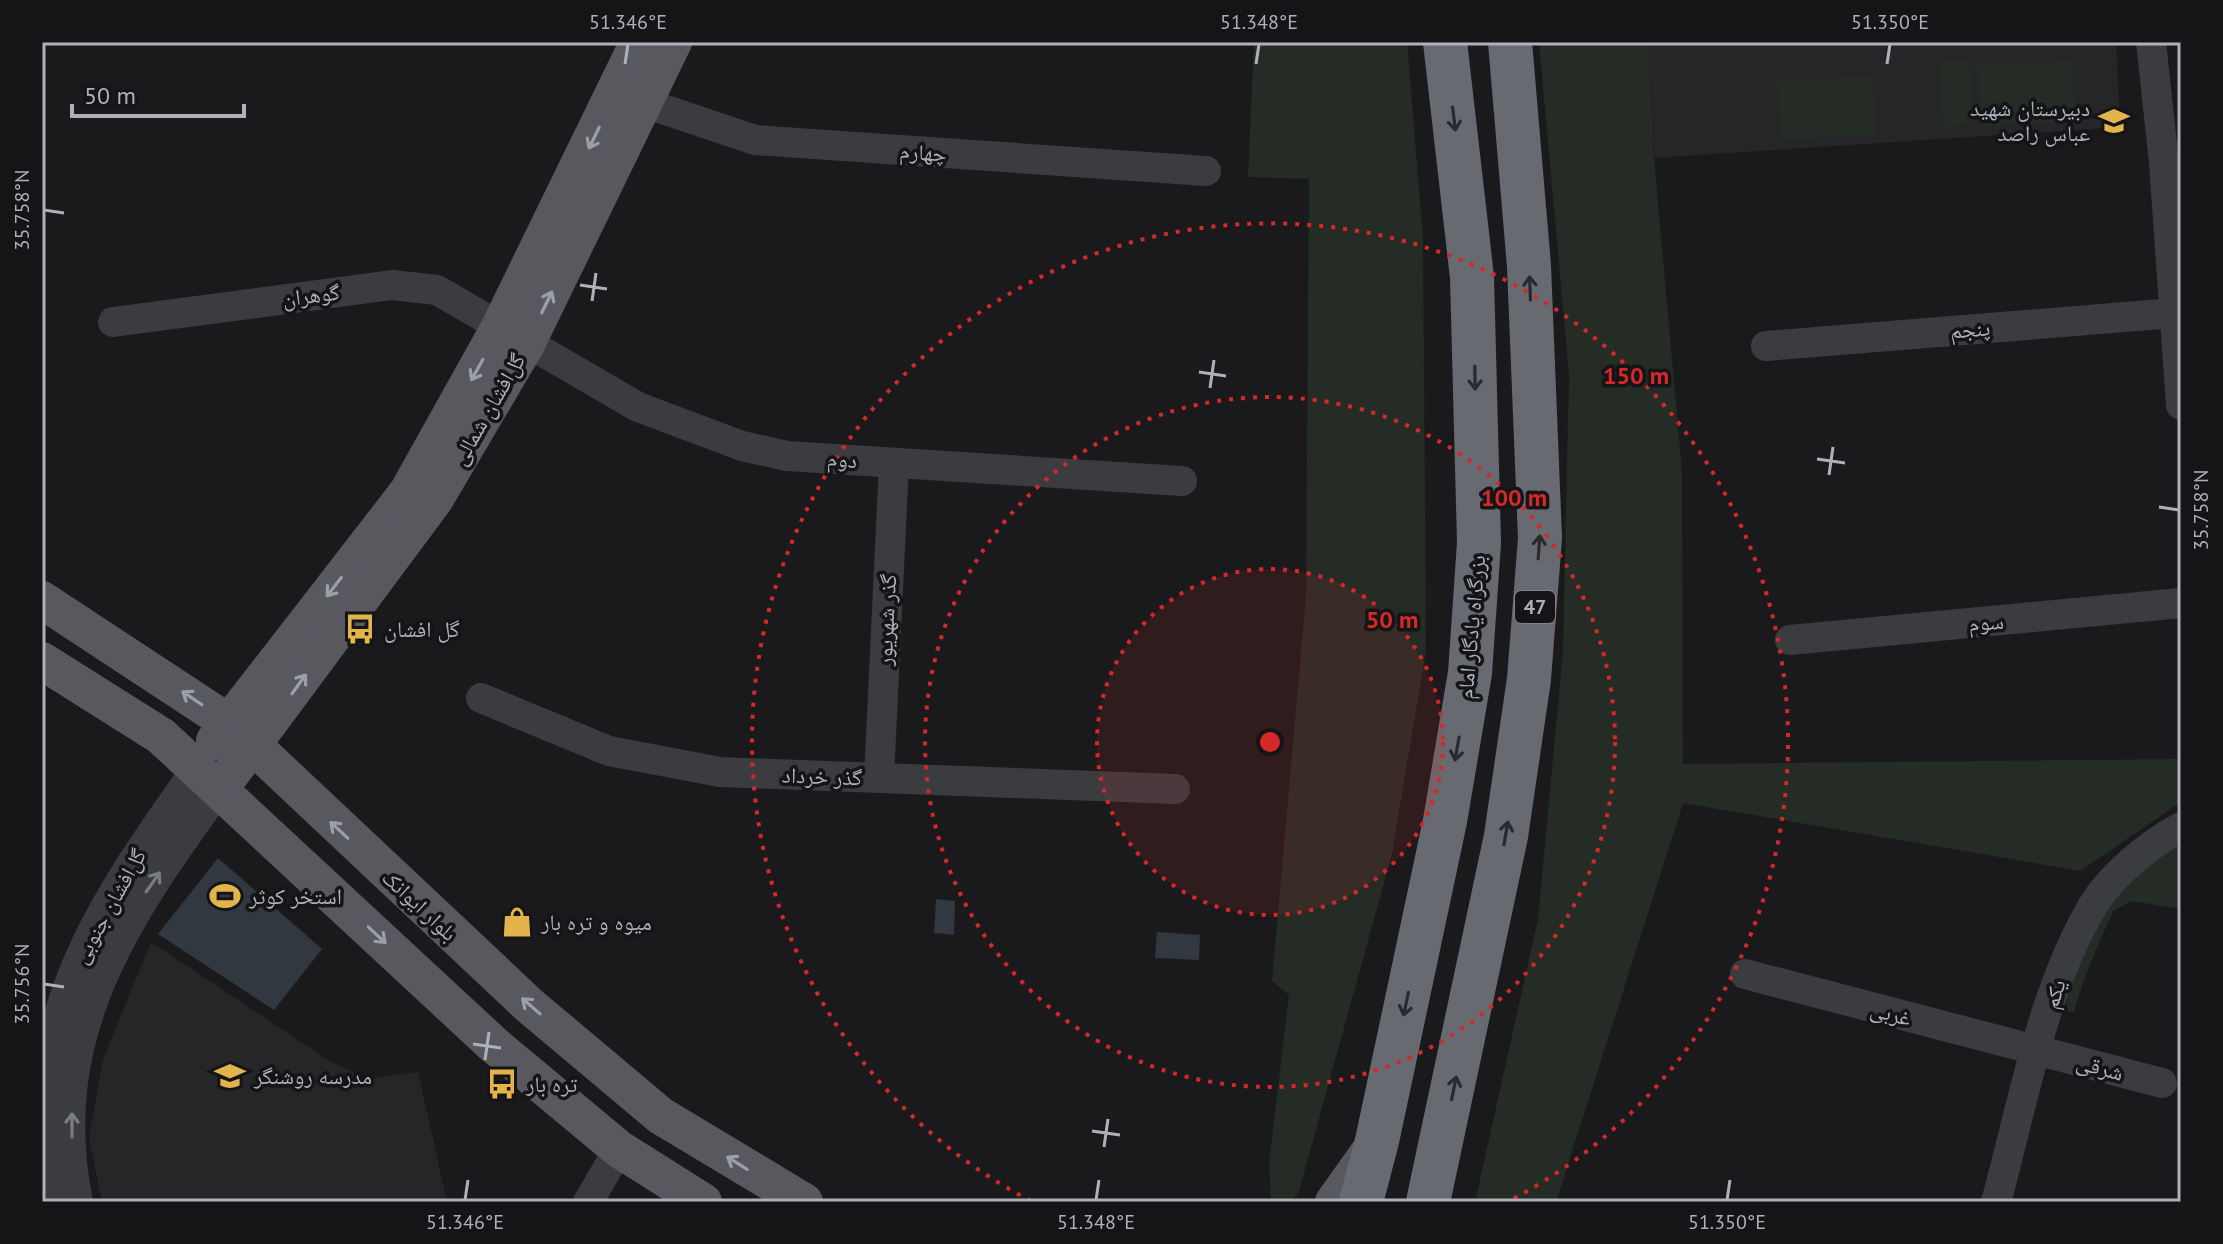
<svg xmlns="http://www.w3.org/2000/svg" width="2223" height="1244" font-family="'PT Sans','Noto Naskh Arabic',sans-serif">
  <rect width="100%" height="100%" fill="#1a1a1c"/>
  <g fill="#262629">
    <polygon points="1648,42 2116,42 2120,127 1654,158"/>
    <polygon points="151,942 331,1062 369,1079 418,1072 447,1202 102,1202 89,1137 103,1059"/>
  </g>
  <g fill="#242c25">
    <polygon points="1254,42 1407,42 1423,237 1426,651 1392,854 1299,1191 1291,1202 1271,1202 1269,1163 1289,995 1272,981 1306,595 1309,179 1248,177"/>
    <polygon points="1539,42 1648,42 1654,158 1682,472 1683,764 2181,759 2181,802 2080,871 1683,803 1556,1202 1475,1202 1538,919 1563,651 1569,375"/>
    <polygon points="1969,60 1974,125 1943,127 1938,62"/>
    <polygon points="2072,61 2076,121 1980,127 1976,66"/>
    <polygon points="1873,76 1877,134 1780,141 1776,82"/>
    <path d="M 2181,837 L 2181,909 L 2132,901 L 2113,911 C 2098,945 2084,976 2074,1012 L 2064,1012 L 2079,957 L 2117,886 Z"/>
  </g>
  <g fill="#31383f">
    <polygon points="218,858 322,949 274,1010 158,934"/>
    <polygon points="936,899 955,901 954,935 934,933"/>
    <polygon points="1157,932 1200,935 1199,960 1155,958"/>
  </g>
  <g fill="none" stroke-linecap="round" stroke-linejoin="round">
    <g stroke="#3b3c40" stroke-width="30">
      <polyline points="2151,42 2164,163 2181,405"/>
      <polyline points="624,96 755,140 1206,171"/>
      <polyline points="113,322 392,285 437,290 638,407 742,446 787,456 1182,481"/>
      <polyline points="1766,346 2175,313"/>
      <polyline points="1790,640 2181,603"/>
      <polyline points="481,698 609,751 720,772 1175,789"/>
      <polyline points="879,778 894,463"/>
      <polyline points="1745,974 2162,1083"/>
      <path d="M 51,1202 C 18,1022 99,906 198,767"/>
      <path d="M 78,1202 C 44,1033 127,917 220,788"/>
      <polyline points="588,1202 619,1149"/>
      <path d="M 1996,1202 C 2023,1104 2042,989 2095,902 C 2113,874 2152,842 2181,827"/>
    </g>
    <g stroke="#57595f" stroke-width="38">
      <polyline points="42,600 229,723 530,1006 661,1116 804,1202"/>
      <polyline points="42,661 161,736 494,1045 619,1149 703,1202"/>
      <polyline points="215,741 408,492 499,329 639,42"/>
      <polyline points="220,788 434,500 526,344 673,42"/>
      <polyline points="1334,1202 1371,1150"/>
    </g>
    <g stroke="#686a71" stroke-width="44">
      <polyline points="1361,1202 1377,1141 1445,821 1470,673 1479,543 1472,277 1445,42"/>
      <polyline points="1428,1202 1506,836 1529,679 1540,538 1529,266 1510,42"/>
    </g>
  </g>
  <defs><path id="oneway-shaft" d="M-6 0H5M1.5-3L5.5 0L1.5 3" fill="none" stroke-width="1.6" stroke-linecap="round" stroke-linejoin="round" transform="scale(2)"/></defs>
  <g stroke="#2a2a2e">
    <use href="#oneway-shaft" transform="translate(1454 119) rotate(83)"/>
    <use href="#oneway-shaft" transform="translate(1530 288) rotate(-92)"/>
    <use href="#oneway-shaft" transform="translate(1475 378) rotate(89)"/>
    <use href="#oneway-shaft" transform="translate(1539 547) rotate(-86)"/>
    <use href="#oneway-shaft" transform="translate(1457 749) rotate(100)"/>
    <use href="#oneway-shaft" transform="translate(1506 833) rotate(-80)"/>
    <use href="#oneway-shaft" transform="translate(1406 1004) rotate(102)"/>
    <use href="#oneway-shaft" transform="translate(1454 1088) rotate(-78)"/>
  </g>
  <g stroke="#9d9fa8">
    <use href="#oneway-shaft" transform="translate(594 138) rotate(116)"/>
    <use href="#oneway-shaft" transform="translate(547 302) rotate(-64)"/>
    <use href="#oneway-shaft" transform="translate(477 370) rotate(119)"/>
    <use href="#oneway-shaft" transform="translate(334 587) rotate(128)"/>
    <use href="#oneway-shaft" transform="translate(299 684) rotate(-54)"/>
    <use href="#oneway-shaft" transform="translate(192 698) rotate(-146)"/>
    <use href="#oneway-shaft" transform="translate(339 830) rotate(-137)"/>
    <use href="#oneway-shaft" transform="translate(377 935) rotate(43)"/>
    <use href="#oneway-shaft" transform="translate(531 1006) rotate(-139)"/>
    <use href="#oneway-shaft" transform="translate(737 1163) rotate(-148)"/>
  </g>
  <g stroke="#7a7c83">
    <use href="#oneway-shaft" transform="translate(153 882) rotate(-55)"/>
    <use href="#oneway-shaft" transform="translate(72 1125) rotate(-90)"/>
  </g>
  <path fill="none" stroke="#aeb1ba" stroke-width="3" d="M 625,64 L 628,44M 1256,64 L 1259,44M 1887,64 L 1890,44M 44,210 L 64,213M 580,285 L 607,289M 592,301 L 596,273M 1199,372 L 1226,376M 1210,388 L 1214,360M 1817,459 L 1845,463M 1829,475 L 1833,447M 2159,507 L 2179,510M 44,984 L 64,987M 473,1044 L 501,1048M 485,1060 L 489,1032M 1092,1131 L 1120,1135M 1104,1147 L 1108,1119M 465,1200 L 468,1180M 1096,1200 L 1099,1180M 1727,1200 L 1730,1180"/>
  <circle cx="1270" cy="742" r="173" fill="#d62828" fill-opacity=".12"/>
  <g fill="none" stroke="#d62828" stroke-width="4" stroke-dasharray="4 8">
    <circle cx="1270" cy="742" r="173"/>
    <circle cx="1270" cy="742" r="345"/>
    <path d="M1031 1201A518 518 0 1 1 1509 1201"/>
  </g>
  <defs>
    <g id="school-bare" transform="scale(2.4)"><path d="M0-5L7-2L0 1L-7-2ZM-4 1L0 2.5L4 1V4Q0 6-4 4Z" fill="#e3b44b" stroke="#151517" stroke-width="2.5" paint-order="stroke"/></g>
    <g id="bus-bare" transform="scale(2.4)"><path d="M-5-6H5V4H4V6H2V4H-2V6H-4V4H-5ZM-3.5-4V0h7V-4ZM-3.5 1.2v1.5H-2V1.2ZM2 1.2v1.5H3.5V1.2Z" fill="#e3b44b" stroke="#151517" stroke-width="2.5" paint-order="stroke"/></g>
    <g id="stadium-bare" transform="scale(2.4)"><path d="M0-5a6.5 5 0 1 0 0 10a6.5 5 0 1 0 0-10ZM-3.5-1.8h7v3.6h-7Z" fill="#e3b44b" stroke="#151517" stroke-width="2.5" paint-order="stroke"/></g>
    <g id="shop-bare" transform="scale(2.4)"><path d="M-5-2.5h2.3a2.7 3.5 0 0 1 5.4 0H5L5.5 6h-11ZM-1.5-2.5h3a1.5 2.3 0 0 0-3 0Z" fill="#e3b44b" stroke="#151517" stroke-width="2.5" paint-order="stroke"/></g>
  </defs>
  <g fill-rule="evenodd">
    <use href="#school-bare" x="2114" y="121"/>
    <use href="#bus-bare" x="360" y="629"/>
    <use href="#stadium-bare" x="225" y="896"/>
    <use href="#shop-bare" x="517" y="922"/>
    <use href="#school-bare" x="230" y="1076"/>
    <use href="#bus-bare" x="502" y="1084"/>
  </g>
  <g text-anchor="middle" dominant-baseline="central" stroke-width="7" stroke-linejoin="round" paint-order="stroke">
    <rect fill="#151517" stroke="#808289" stroke-width="2" x="1515" y="591" width="40" height="32" rx="6"/>
    <g font-size="20" font-weight="bold" fill="#aeb1ba">
      <text x="1535" y="607">47</text>
    </g>
    <g font-size="22" fill="#aeb1ba" stroke="#151517" text-anchor="start">
      <text x="2090" y="108" text-anchor="end">دبیرستان شهید<tspan x="2090" dy="25">عباس راصد</tspan></text>
      <text x="384" y="629">گل افشان</text>
      <text x="249" y="896">استخر کوثر</text>
      <text x="541" y="922">میوه و تره بار</text>
      <text x="254" y="1076">مدرسه روشنگر</text>
      <text x="526" y="1084">تره بار</text>
    </g>
    <g font-size="22" fill="#aeb1ba" stroke="#151517">
      <text transform="translate(923 152) rotate(4)">چهارم</text>
      <text transform="translate(311 295) rotate(-7)">گوهران</text>
      <text transform="translate(1970 329) rotate(-5)">پنجم</text>
      <text transform="translate(488 409) rotate(-60)">گل‌افشان شمالی</text>
      <text transform="translate(842 459) rotate(4)">دوم</text>
      <text transform="translate(886 620) rotate(-87)">گذر شهریور</text>
      <text transform="translate(1986 622) rotate(-5)">سوم</text>
      <text transform="translate(1471 627) rotate(-85)">بزرگراه یادگار امام</text>
      <text transform="translate(822 776) rotate(2)">گذر خرداد</text>
      <text transform="translate(420 905) rotate(43)">بلوار ایوانک</text>
      <text transform="translate(109 906) rotate(-61)">گل‌افشان جنوبی</text>
      <text transform="translate(2054 994) rotate(-73)">یکم</text>
      <text transform="translate(1891 1013) rotate(15)">غربی</text>
      <text transform="translate(2100 1067) rotate(15)">شرقی</text>
    </g>
  </g>
  <circle cx="1270" cy="742" r="12" fill="#d62828" stroke="#151517" stroke-width="4"/>
  <g font-size="24" text-anchor="middle" font-weight="bold" fill="#d62828" stroke="#151517" stroke-width="7" stroke-linejoin="round" paint-order="stroke">
    <text x="1636" y="384">150 m</text>
    <text x="1514" y="506">100 m</text>
    <text x="1392" y="628">50 m</text>
  </g>
  <rect width="2223" height="1244" fill="none" stroke="#151517" stroke-width="88"/>
  <path d="M72 104v12h172v-12" fill="none" stroke="#aeb1ba" stroke-width="4"/>
  <text x="84" y="104" font-size="24" fill="#aeb1ba" stroke="#151517" stroke-width="6" paint-order="stroke">50 m</text>
  <rect x="44" y="44" width="2135" height="1156" fill="none" stroke="#aeb1ba" stroke-width="3"/>
  <g font-size="20" text-anchor="middle" fill="#aeb1ba">
    <text x="628" y="29">51.346°E</text>
    <text x="1259" y="29">51.348°E</text>
    <text x="1890" y="29">51.350°E</text>
    <text transform="translate(22 210) rotate(-90)" y="7">35.758°N</text>
    <text transform="translate(2201 510) rotate(-90)" y="7">35.758°N</text>
    <text transform="translate(22 984) rotate(-90)" y="7">35.756°N</text>
    <text x="465" y="1229">51.346°E</text>
    <text x="1096" y="1229">51.348°E</text>
    <text x="1727" y="1229">51.350°E</text>
  </g>
</svg>
